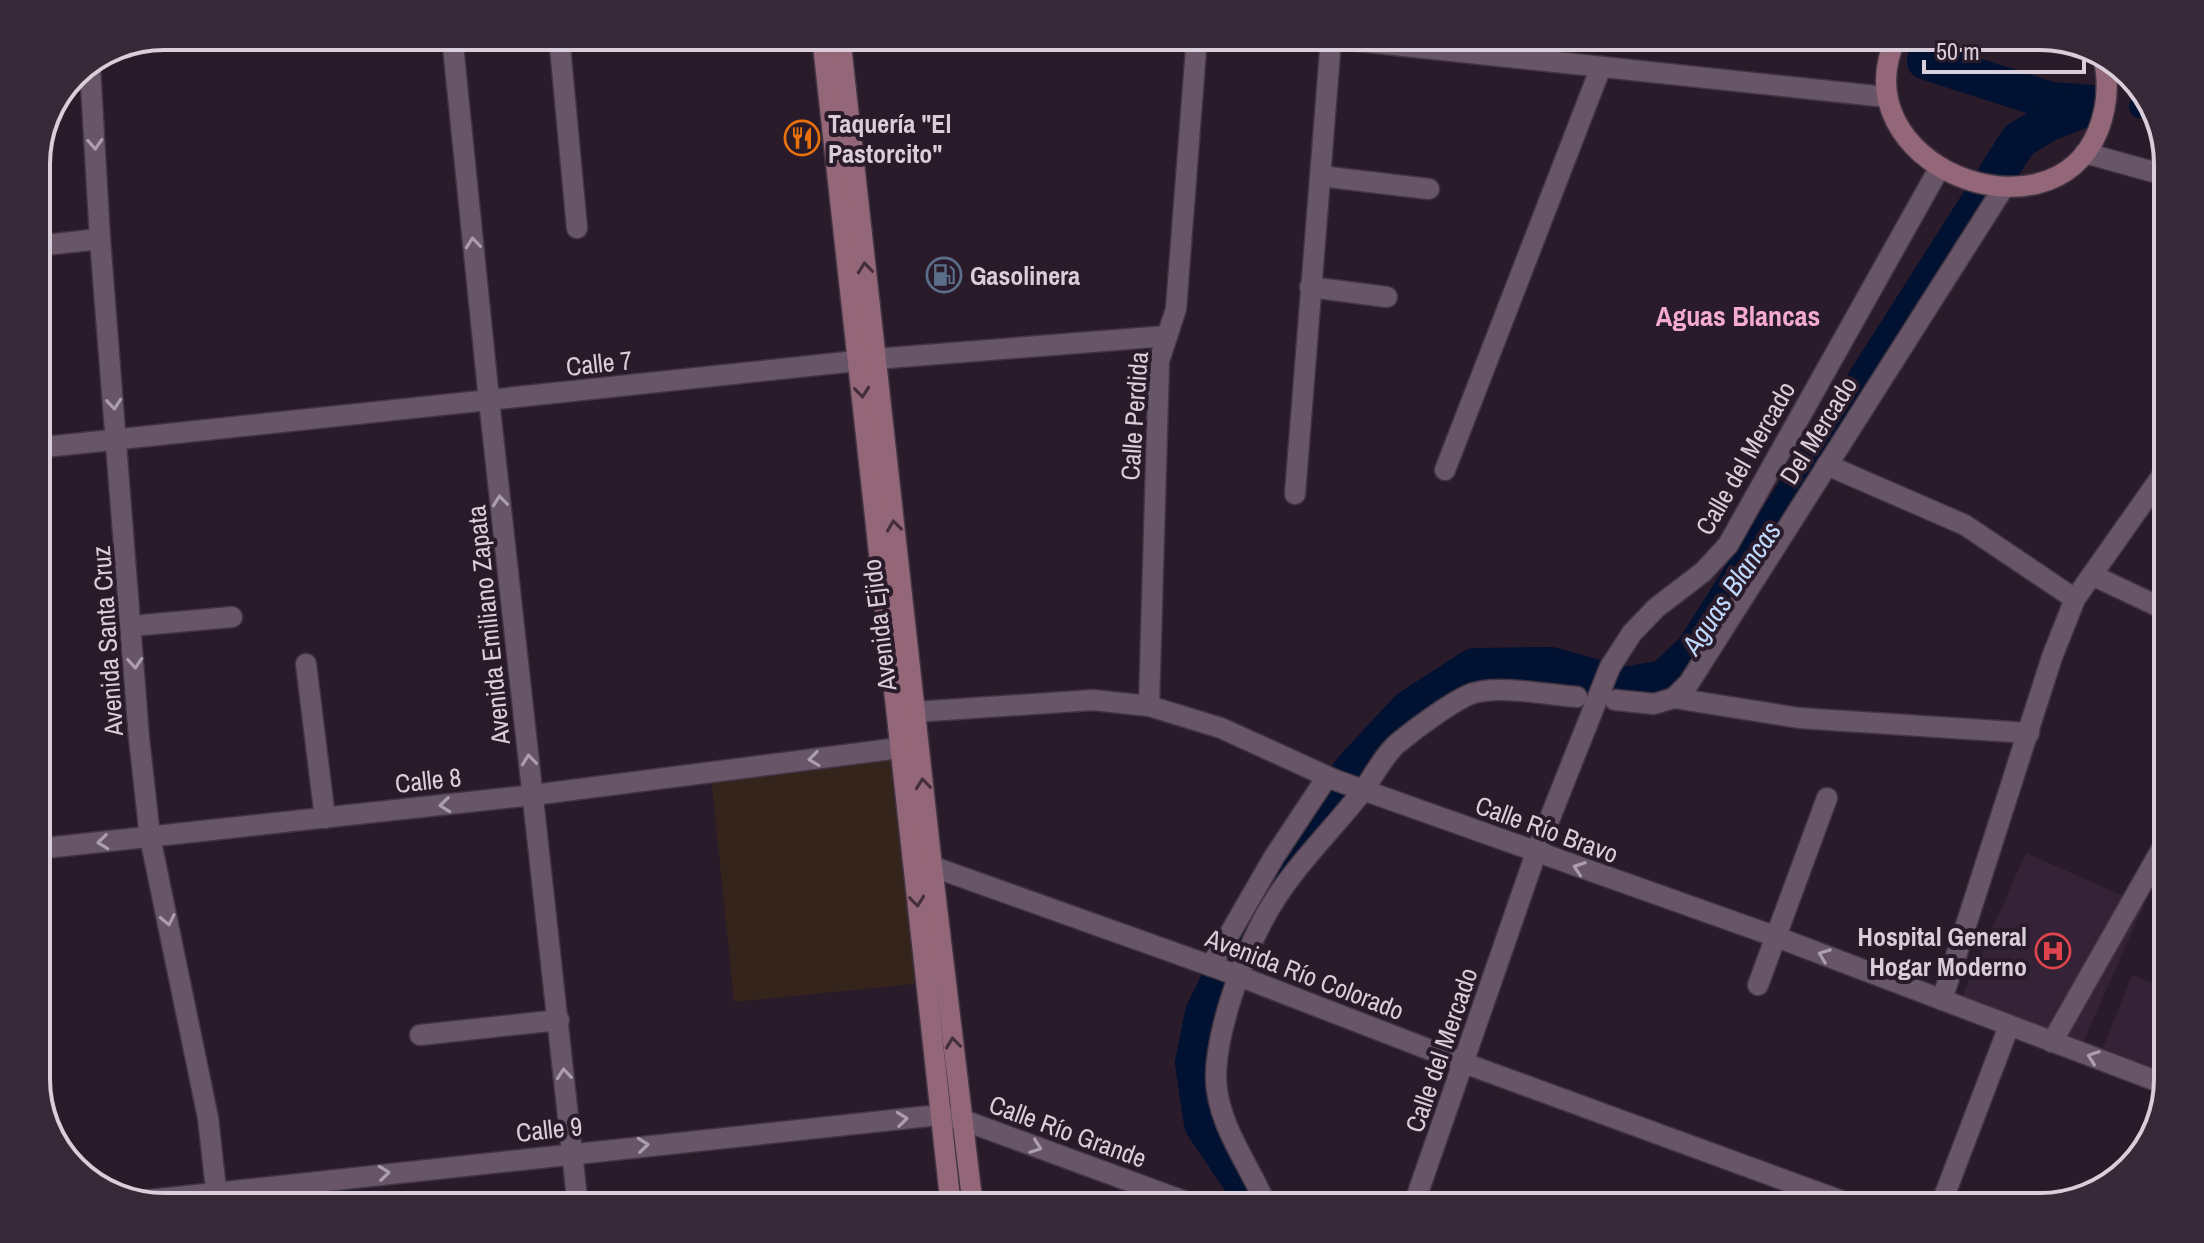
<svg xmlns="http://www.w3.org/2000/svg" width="2204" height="1243" font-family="'Archivo Narrow',sans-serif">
  <rect width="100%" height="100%" fill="#2a1b2b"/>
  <g fill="#362237">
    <polygon points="2026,853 2144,905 2080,1049 1962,997"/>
    <polygon points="2132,975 2168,989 2168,1073 2103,1048"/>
  </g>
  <polygon fill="#35241c" points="892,757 915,984 734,1002 711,775"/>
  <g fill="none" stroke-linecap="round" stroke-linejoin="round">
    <polyline stroke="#001131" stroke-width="22" points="2140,107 2151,108"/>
    <g stroke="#001131" stroke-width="38">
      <polyline points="1926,61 2051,101 2092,104"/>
      <polyline points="1997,174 2019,140 2049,122 2089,106"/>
      <polyline points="1247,1189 1203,1124 1194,1063 1204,1013 1235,949 1285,861 1354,768 1409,709 1474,667 1551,666 1624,686 1664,679 1694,651 1983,197"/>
    </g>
    <g stroke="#423543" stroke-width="23">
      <g id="minor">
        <polyline points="452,36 489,400 578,1207"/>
        <polyline points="559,36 577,228"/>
        <polyline points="90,67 100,239 139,738 150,837 208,1118 218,1207"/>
        <polyline points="1320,176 1429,189"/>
        <polyline points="36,246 100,239"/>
        <polyline points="1310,287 1387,297"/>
        <polyline points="36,448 875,359 1167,336"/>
        <polyline points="1827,465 1965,525 2075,599"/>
        <polyline points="1445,470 1601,67"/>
        <polyline points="1295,494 1331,39"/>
        <polyline points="2092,575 2168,611"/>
        <polyline points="132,626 232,617"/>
        <polyline points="306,664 325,818"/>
        <polyline points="1674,698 1689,683 2004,187"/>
        <polyline points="1615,700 1654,704 1674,698 1799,718 2029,733"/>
        <polyline points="1149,706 1159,361 1176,309 1197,36"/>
        <polyline points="900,713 1093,700 1149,706 1221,728 1335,780 1774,936 2167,1085"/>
        <polyline points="36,849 533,795 915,746"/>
        <polyline points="917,861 1231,973 1464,1063 1858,1207"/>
        <polyline points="1211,966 1274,857 1327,777"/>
        <polyline points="1758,985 1827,798"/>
        <polyline points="1942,1000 2052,657 2075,599 2168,467"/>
        <polyline points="420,1035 559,1020"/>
        <polyline points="2052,1042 2168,838"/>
        <path d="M 1267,1207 C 1250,1165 1217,1125 1216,1078 C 1216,1033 1241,962 1262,922 C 1287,873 1329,834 1362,792 C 1374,776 1383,756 1398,743 C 1415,729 1455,699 1474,693 C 1502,685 1547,695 1577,697"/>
        <polyline points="1413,1207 1536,853 1610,667 1632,633 1656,608 1703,572 1728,545 1940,167"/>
        <polyline points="1940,1207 2009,1026"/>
      </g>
    </g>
    <g stroke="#423543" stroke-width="23">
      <g id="tertiary">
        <polyline points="1310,36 1886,97"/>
        <polyline points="2085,153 2168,176"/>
        <polyline points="140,1201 939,1115 963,1120 1200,1207"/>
      </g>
    </g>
    <g stroke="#423543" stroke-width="23">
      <g id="secondary">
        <polyline points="822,36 951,1207"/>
        <polyline points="840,36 932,866 973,1207"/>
        <path d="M 1897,36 C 1836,164 2050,248 2098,131 C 2108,106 2109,78 2102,52"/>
      </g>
    </g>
    <use href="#minor" stroke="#685668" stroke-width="20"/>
    <use href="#tertiary" stroke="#685668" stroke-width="20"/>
    <use href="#secondary" stroke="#946778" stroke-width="20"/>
  </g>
  <defs><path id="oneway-chevron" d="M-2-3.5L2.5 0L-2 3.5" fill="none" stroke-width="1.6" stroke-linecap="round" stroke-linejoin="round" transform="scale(2)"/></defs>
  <g stroke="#ac9eac">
    <use href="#oneway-chevron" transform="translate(95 144) rotate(87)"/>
    <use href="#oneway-chevron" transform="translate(473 243) rotate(-96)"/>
    <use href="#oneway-chevron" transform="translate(114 404) rotate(85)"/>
    <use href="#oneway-chevron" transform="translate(500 501) rotate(-96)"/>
    <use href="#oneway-chevron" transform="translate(135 663) rotate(86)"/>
    <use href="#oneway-chevron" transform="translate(814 759) rotate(173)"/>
    <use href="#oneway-chevron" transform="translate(529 760) rotate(-96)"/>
    <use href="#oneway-chevron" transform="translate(445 805) rotate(174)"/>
    <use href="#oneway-chevron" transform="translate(103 842) rotate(174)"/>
    <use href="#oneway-chevron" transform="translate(1579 868) rotate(-161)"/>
    <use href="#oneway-chevron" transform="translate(168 920) rotate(78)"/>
    <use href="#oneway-chevron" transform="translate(1824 955) rotate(-159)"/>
    <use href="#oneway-chevron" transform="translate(2093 1057) rotate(-160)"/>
    <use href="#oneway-chevron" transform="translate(564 1074) rotate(-95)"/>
    <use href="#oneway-chevron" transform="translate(902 1119) rotate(-6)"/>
    <use href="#oneway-chevron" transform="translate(643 1145) rotate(-6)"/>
    <use href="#oneway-chevron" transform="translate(1036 1147) rotate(20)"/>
    <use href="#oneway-chevron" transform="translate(384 1173) rotate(-6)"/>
  </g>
  <g stroke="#442e3e">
    <use href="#oneway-chevron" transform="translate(865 268) rotate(-96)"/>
    <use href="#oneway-chevron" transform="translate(862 392) rotate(84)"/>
    <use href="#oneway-chevron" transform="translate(894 526) rotate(-97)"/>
    <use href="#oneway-chevron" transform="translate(923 784) rotate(-96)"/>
    <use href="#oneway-chevron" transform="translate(917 901) rotate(84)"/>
    <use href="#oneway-chevron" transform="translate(953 1043) rotate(-97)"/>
  </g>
  <defs>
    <g id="restaurant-ring" transform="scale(1.8)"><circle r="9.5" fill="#2a1b2b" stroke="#e8710a" stroke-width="1.5"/><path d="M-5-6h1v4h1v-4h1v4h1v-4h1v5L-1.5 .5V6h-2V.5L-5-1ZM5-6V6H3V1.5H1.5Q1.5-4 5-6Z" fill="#e8710a"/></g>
    <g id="fuel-ring" transform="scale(1.8)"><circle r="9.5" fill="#2a1b2b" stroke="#5c6f8a" stroke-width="1.5"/><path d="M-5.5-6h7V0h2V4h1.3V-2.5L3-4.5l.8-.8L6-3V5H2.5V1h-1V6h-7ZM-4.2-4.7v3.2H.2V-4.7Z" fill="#5c6f8a"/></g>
    <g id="hospital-ring" transform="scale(1.8)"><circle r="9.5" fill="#2a1b2b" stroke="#e0444e" stroke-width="1.5"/><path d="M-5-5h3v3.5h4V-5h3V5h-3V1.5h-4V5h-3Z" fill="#e0444e"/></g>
  </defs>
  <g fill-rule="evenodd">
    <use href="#restaurant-ring" x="802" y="138"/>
    <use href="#fuel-ring" x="944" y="275"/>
    <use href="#hospital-ring" x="2053" y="951"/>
  </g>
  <g text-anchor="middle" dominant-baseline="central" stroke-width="8" stroke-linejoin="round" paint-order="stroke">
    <g font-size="26" font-weight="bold" fill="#d9ced9" stroke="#2a1b2b" text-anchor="start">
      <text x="828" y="123">Taquería "El<tspan x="828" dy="30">Pastorcito"</tspan></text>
      <text x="970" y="275">Gasolinera</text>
      <text x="2027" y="936" text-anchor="end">Hospital General<tspan x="2027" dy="30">Hogar Moderno</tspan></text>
    </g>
    <g font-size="26" fill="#d9ced9" stroke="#2a1b2b">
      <text transform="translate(599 363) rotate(-6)">Calle 7</text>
      <text transform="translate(1134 416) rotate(-86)">Calle Perdida</text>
      <text transform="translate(1818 430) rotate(-58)">Del Mercado</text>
      <text transform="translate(1745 458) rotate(-60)">Calle del Mercado</text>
      <text transform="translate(488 625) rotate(-96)">Avenida Emiliano Zapata</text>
      <text transform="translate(879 625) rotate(-97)">Avenida Ejido</text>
      <text transform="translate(107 641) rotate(-94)">Avenida Santa Cruz</text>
      <text transform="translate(428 780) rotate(-6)">Calle 8</text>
      <text transform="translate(1547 829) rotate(20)">Calle Río Bravo</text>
      <text transform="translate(1305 974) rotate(21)">Avenida Río Colorado</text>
      <text transform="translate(1441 1050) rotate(-71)">Calle del Mercado</text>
      <text transform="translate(549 1129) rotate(-6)">Calle 9</text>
      <text transform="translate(1068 1131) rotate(20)">Calle Río Grande</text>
    </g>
    <g font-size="28" font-weight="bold" fill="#f5aad0" stroke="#2a1b2b">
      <text x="1738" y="316">Aguas Blancas</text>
    </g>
    <g font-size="28" font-style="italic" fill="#bfd8fd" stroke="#2a1b2b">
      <text transform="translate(1731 588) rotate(-56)">Aguas Blancas</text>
    </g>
  </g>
  <path d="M0 0H2204V1243H0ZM164 50H2040A114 114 0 0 1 2154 164V1079A114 114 0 0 1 2040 1193H164A114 114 0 0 1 50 1079V164A114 114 0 0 1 164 50Z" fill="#382939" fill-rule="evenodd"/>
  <path fill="none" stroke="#d9ced9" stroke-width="4" d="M164 50H2040A114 114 0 0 1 2154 164V1079A114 114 0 0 1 2040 1193H164A114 114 0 0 1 50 1079V164A114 114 0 0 1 164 50Z"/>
  <path d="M1924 60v12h160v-12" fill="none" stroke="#d9ced9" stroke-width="4"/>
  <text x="1936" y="60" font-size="24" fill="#d9ced9" stroke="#2a1b2b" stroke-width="6" paint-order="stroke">50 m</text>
</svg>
